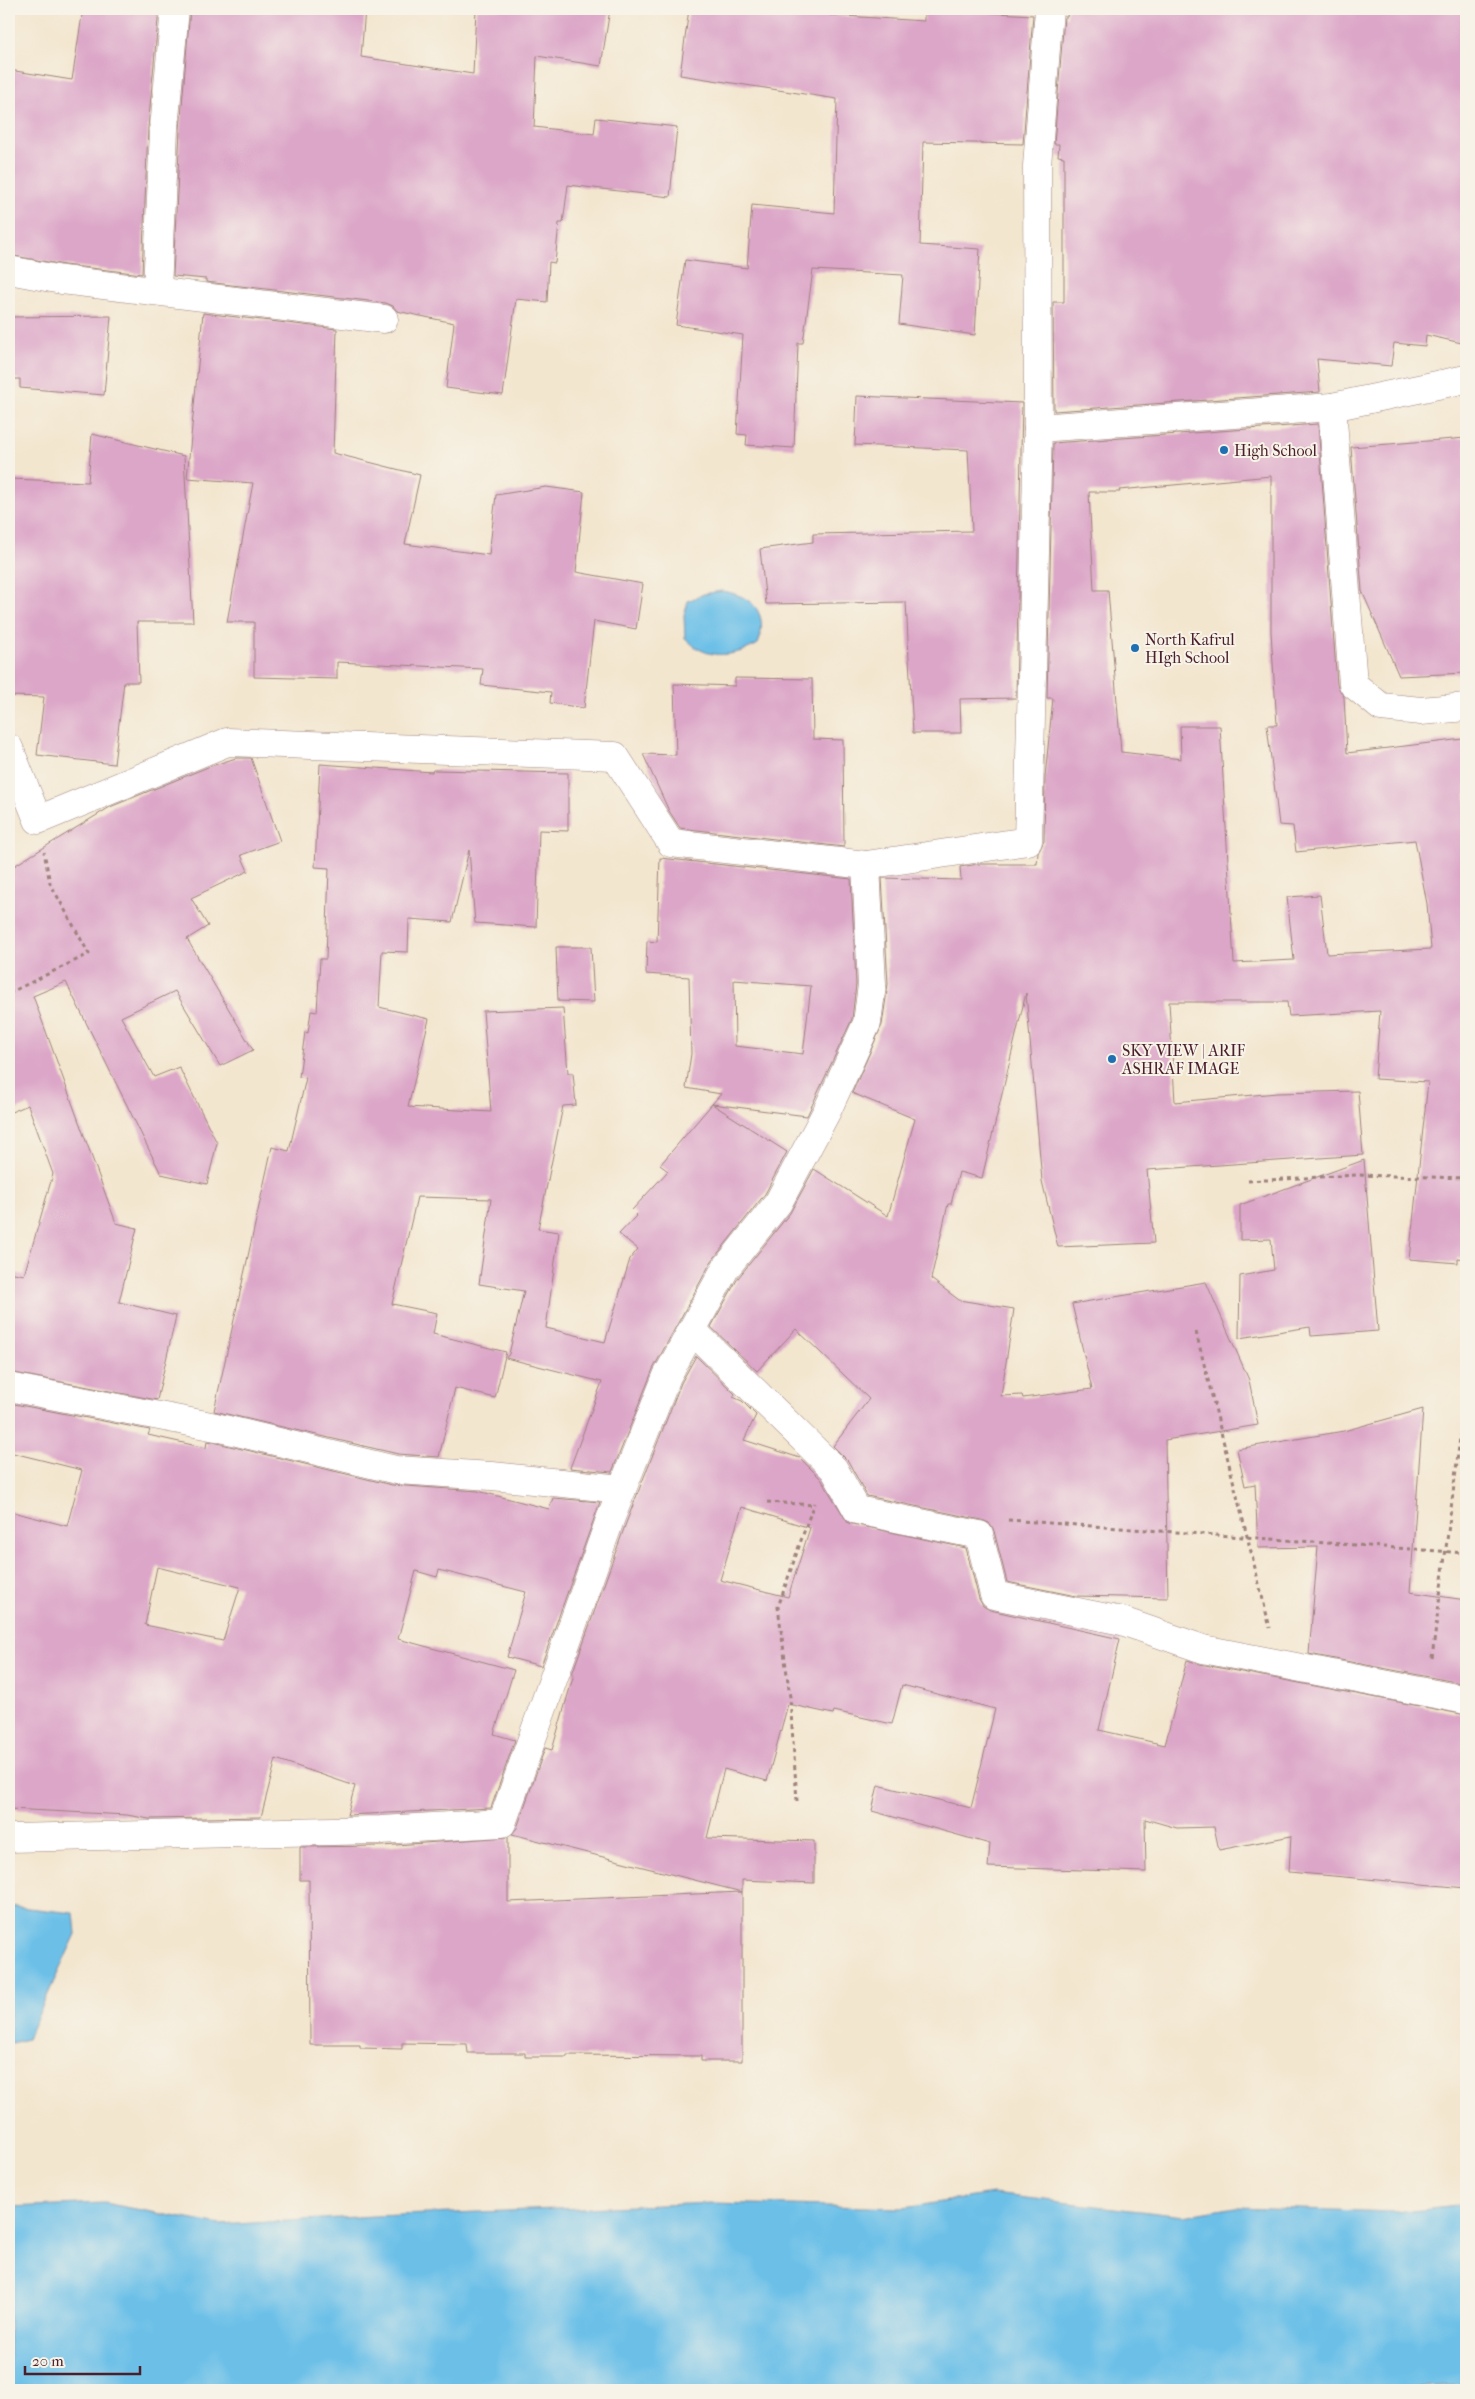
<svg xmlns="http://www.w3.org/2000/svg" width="1475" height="2399" font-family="'IM FELL French Canon',serif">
  <rect width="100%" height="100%" fill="#f7f3e8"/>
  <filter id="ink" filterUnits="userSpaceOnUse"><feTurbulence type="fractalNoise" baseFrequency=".02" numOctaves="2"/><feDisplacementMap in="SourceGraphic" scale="10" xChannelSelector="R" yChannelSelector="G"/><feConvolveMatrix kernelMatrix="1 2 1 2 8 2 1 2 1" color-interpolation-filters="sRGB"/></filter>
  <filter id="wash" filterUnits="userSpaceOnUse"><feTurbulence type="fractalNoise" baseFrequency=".0096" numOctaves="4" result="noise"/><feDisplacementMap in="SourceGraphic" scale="20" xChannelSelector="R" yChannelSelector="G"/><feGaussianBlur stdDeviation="1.12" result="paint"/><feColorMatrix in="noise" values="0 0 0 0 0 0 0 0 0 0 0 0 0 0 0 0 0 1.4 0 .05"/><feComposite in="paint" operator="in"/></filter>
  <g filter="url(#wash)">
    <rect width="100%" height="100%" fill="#f3e6cf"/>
    <g fill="#6cc0e8" stroke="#5b708a">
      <path d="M 722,591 C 753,596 769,613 758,644 C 742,653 718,659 701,650 C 695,648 690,642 685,638 L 684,615 L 688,601 L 704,594 Z"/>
      <polygon points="9,1906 74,1913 76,1934 27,2039 12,2043 9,2042"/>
      <polygon points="992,2194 1183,2216 1236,2207 1396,2212 1466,2204 1466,2385 1360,2390 9,2390 9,2207 104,2203 220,2225 374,2216 713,2203 904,2208"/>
    </g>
    <g id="blocks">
      <g fill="#dca6c8" fill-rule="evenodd">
        <polygon points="83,9 159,9 148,128 142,274 64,265 9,255 9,70 72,80"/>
        <polygon points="190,9 365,9 361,57 473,74 476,9 610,9 601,66 537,56 534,127 594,134 596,118 677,127 670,197 568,185 563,223 559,223 555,263 549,262 547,302 516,299 503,395 446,388 454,323 397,311 393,306 386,303 206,282 206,279 173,276 180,130"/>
        <polygon points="689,9 830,9 829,15 924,21 924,9 1033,15 1023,144 923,142 920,245 980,249 975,335 899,324 903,275 813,270 803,343 798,343 794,448 746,445 747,435 737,434 743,335 676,325 685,260 747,268 752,205 834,213 837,99 680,75"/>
        <polygon points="1068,9 1466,9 1466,344 1426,335 1425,346 1394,343 1391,366 1317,359 1320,392 1054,411 1053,302 1064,302 1064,157 1058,156 1059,144 1054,144 1064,17 1067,17"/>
        <polygon points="203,313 337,329 333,453 420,475 405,544 489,555 496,495 546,487 584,492 576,572 643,584 636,629 594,621 584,708 550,703 551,692 481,685 483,669 337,662 337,679 254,677 254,622 227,622 253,483 187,478"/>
        <polygon points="111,316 104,395 20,388 20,379 9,379 9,317"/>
        <polygon points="857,396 1022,403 1016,698 960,699 961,733 913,733 906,602 766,604 760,549 813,542 813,534 972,531 968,450 855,445"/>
        <path d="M 1318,424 L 1337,685 L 1344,697 L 1347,753 L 1463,739 L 1466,759 L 1466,1259 L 1458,1258 L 1458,1263 L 1409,1259 L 1428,1082 L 1375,1079 L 1380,1011 L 1289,1016 L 1287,1002 L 1169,1002 L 1175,1102 L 1277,1093 L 1358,1091 L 1363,1155 L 1147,1170 L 1154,1243 L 1058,1247 L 1042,1181 L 1026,993 L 982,1178 L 959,1172 L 951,1204 L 948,1204 L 931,1279 L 959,1300 L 1014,1309 L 1001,1396 L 1022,1395 L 1023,1398 L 1092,1389 L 1072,1304 L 1206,1282 L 1249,1380 L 1258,1425 L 1165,1440 L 1168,1598 L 1076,1596 L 1007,1582 L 994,1531 L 989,1523 L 982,1520 L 867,1496 L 848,1461 L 833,1446 L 869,1399 L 796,1329 L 757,1371 L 711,1327 L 738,1278 L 790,1213 L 814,1169 L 888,1216 L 915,1119 L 852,1093 L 882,1025 L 888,984 L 882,878 L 961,880 L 960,867 L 979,864 L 1037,864 L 1038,853 L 1044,841 L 1045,777 L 1053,698 L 1047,698 L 1053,443 ZM 1271,476 L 1271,632 L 1277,725 L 1267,725 L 1279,825 L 1293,826 L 1296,852 L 1415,840 L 1427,904 L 1431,949 L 1327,954 L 1320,895 L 1287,897 L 1294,960 L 1234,963 L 1220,726 L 1180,726 L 1181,759 L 1121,752 L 1108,590 L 1094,590 L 1089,492 L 1120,492 L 1119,490 Z"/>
        <polygon points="92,434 184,456 193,622 137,622 139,682 124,682 114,764 37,755 44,697 9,696 9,479 88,482"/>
        <polygon points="1466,438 1466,673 1399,676 1362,591 1351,447"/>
        <polygon points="735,678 812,679 813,739 843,740 844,847 680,828 669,811 643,754 676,755 674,684 735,686"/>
        <polygon points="236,758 251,758 280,841 241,855 248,871 191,898 208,926 187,939 253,1050 220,1066 175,991 121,1017 154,1077 179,1067 217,1143 207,1184 161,1174 66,982 33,996 116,1223 137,1228 119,1302 176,1316 157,1400 9,1372 9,1272 24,1275 53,1174 28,1105 9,1113 9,869 110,807 208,767"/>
        <polygon points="320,764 432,772 433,770 568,773 568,831 539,830 536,927 475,923 469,850 452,922 409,919 408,952 382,951 379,1007 429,1019 408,1107 491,1112 483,1011 563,1008 568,1073 573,1073 576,1105 563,1106 538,1229 559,1232 546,1328 605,1342 630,1259 638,1249 619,1234 637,1215 632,1210 668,1171 660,1165 712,1104 787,1152 765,1194 711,1262 653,1369 612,1472 570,1468 602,1382 506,1358 509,1354 524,1291 479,1284 491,1199 417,1197 392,1304 437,1313 433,1334 506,1352 495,1398 455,1388 439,1457 398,1454 214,1411 272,1147 289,1151 306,1078 299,1077 305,1032 308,1033 311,1011 317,1012 320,959 326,959 329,868 315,867"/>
        <path d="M 660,858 L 851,879 L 856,984 L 852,1019 L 807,1116 L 712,1104 L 721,1094 L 686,1088 L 691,1054 L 689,977 L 646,974 L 647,941 L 657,942 ZM 734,980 L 811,986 L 803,1054 L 735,1046 Z"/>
        <polygon points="556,947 591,947 594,1002 558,1001"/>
        <polygon points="1364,1160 1378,1331 1311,1336 1310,1327 1239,1338 1240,1276 1274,1270 1271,1239 1240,1240 1240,1205"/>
        <path d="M 696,1356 L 735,1394 L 733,1397 L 742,1401 L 756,1415 L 744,1440 L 800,1458 L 821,1479 L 848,1523 L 966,1548 L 979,1599 L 983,1606 L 990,1610 L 1120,1639 L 1099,1730 L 1165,1745 L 1187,1660 L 1200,1664 L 1466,1715 L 1466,1888 L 1289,1872 L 1291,1836 L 1219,1850 L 1214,1827 L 1177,1828 L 1145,1819 L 1146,1872 L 988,1867 L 990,1844 L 872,1811 L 878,1785 L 971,1808 L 995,1709 L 902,1685 L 892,1724 L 834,1711 L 833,1714 L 788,1704 L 767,1781 L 724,1769 L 707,1838 L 814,1841 L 814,1883 L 742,1880 L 742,1892 L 512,1834 L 517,1828 L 545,1748 L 552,1750 L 574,1674 L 572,1674 L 626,1523 L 681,1383 ZM 742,1507 L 810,1528 L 788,1597 L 720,1580 Z"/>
        <path d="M 9,1403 L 150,1430 L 148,1435 L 206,1448 L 207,1441 L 213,1442 L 392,1485 L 478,1491 L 549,1509 L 553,1498 L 600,1502 L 541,1666 L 507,1657 L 526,1592 L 439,1570 L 437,1577 L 416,1571 L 398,1639 L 514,1670 L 494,1734 L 515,1740 L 491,1808 L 347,1815 L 355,1786 L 276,1759 L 261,1817 L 149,1819 L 127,1815 L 9,1809 L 9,1511 L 67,1526 L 82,1470 L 9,1452 ZM 157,1567 L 240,1587 L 223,1641 L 145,1625 Z"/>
        <polygon points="1423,1409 1410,1592 1466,1600 1466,1684 1309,1654 1318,1547 1258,1548 1255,1484 1245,1486 1237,1449 1344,1431"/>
        <polygon points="508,1837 508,1902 742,1892 742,2061 701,2061 701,2056 567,2055 567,2057 525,2057 525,2053 468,2053 467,2044 402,2043 402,2049 360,2048 360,2045 310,2045 309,1880 300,1880 300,1847 382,1846"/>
      </g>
    </g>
  </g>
  <g filter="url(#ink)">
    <use href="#blocks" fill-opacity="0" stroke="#9e827d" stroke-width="1"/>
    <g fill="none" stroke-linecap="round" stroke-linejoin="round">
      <g stroke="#9e827d" stroke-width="29">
        <g id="minor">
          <polyline points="9,270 62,280 384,319"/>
          <polyline points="157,291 164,129 175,9"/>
          <polyline points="1332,407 1353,684 1381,707 1421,711 1466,707"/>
          <polyline points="1038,428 1332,407 1466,379"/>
          <polyline points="9,748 38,820 227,742 615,756 671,843 866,865 1028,841 1038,428 1037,166 1049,9"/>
          <polyline points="692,1330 834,1469 857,1510 979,1535 994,1595 1122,1621 1203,1649 1466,1700"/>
          <polyline points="9,1387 216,1427 396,1470 492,1476 622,1489"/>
          <polyline points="9,1838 381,1830 502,1823 611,1517 667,1376 725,1269 778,1203 827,1111 867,1023 872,985 866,865"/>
        </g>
      </g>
      <g stroke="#9e827d" stroke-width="3" stroke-dasharray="4 4" stroke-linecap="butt">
        <polyline points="9,993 89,954 50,883 44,852"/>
        <polyline points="1248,1181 1356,1175 1466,1178"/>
        <polyline points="1196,1332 1270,1628"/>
        <polyline points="767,1502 815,1505"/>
        <polyline points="1008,1520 1466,1553"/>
        <polyline points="1432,1658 1466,1391"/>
        <polyline points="797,1801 790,1697 778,1607 814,1503"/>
      </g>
      <use href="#minor" stroke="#fff" stroke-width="28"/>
    </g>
  </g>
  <g fill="#1f6fb2" stroke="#f7f3e8" stroke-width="2">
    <circle cx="1224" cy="450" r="5"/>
    <circle cx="1135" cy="648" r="5"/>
    <circle cx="1112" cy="1059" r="5"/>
  </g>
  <g text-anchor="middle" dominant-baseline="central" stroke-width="4" stroke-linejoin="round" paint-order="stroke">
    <g font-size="16" fill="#4a1f2b" stroke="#f7f3e8" text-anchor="start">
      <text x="1234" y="450">High School</text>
      <text x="1145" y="639">North Kafrul<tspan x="1145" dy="18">HIgh School</tspan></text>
      <text x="1122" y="1050">SKY VIEW | ARIF<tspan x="1122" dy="18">ASHRAF IMAGE</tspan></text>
    </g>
  </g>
  <rect width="1475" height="2399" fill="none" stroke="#f7f3e8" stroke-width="30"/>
  <path d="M25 2366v8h115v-8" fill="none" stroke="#4a1f2b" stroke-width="2.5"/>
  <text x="32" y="2366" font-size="15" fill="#4a1f2b" stroke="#f7f3e8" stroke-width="4" paint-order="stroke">20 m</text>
</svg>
